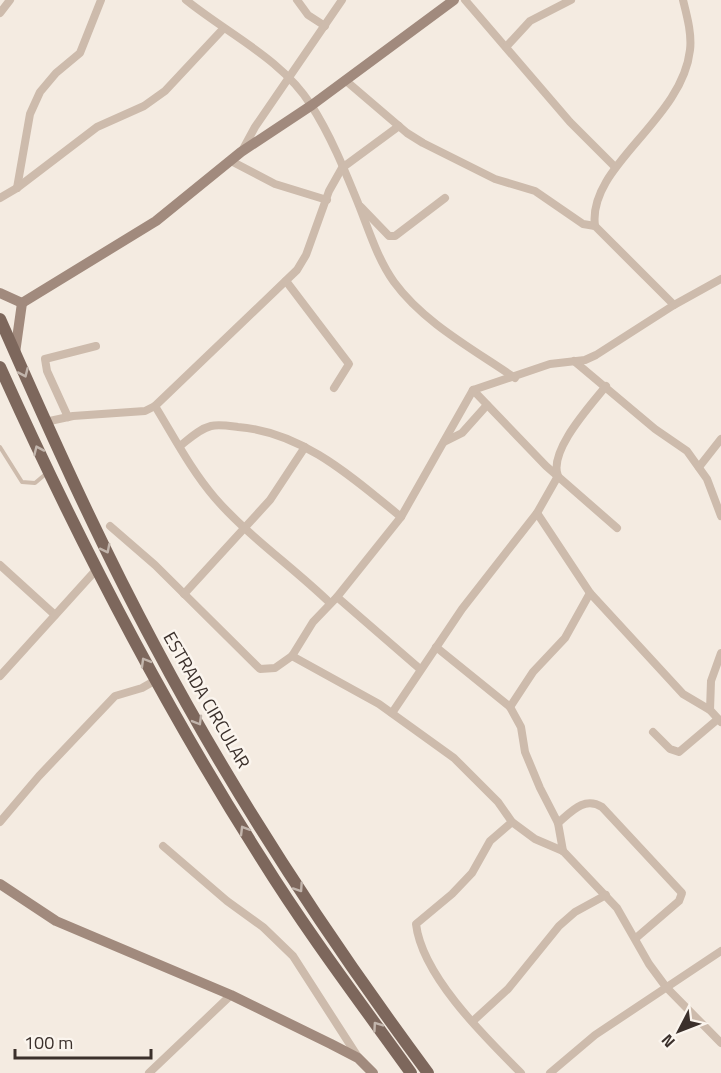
<svg xmlns="http://www.w3.org/2000/svg" width="721" height="1073" font-family="'Titillium Web',sans-serif">
  <rect width="100%" height="100%" fill="#f4ebe1"/>
  <g fill="none" stroke-linecap="round" stroke-linejoin="round">
    <polyline stroke="#cdbbac" stroke-width="4" points="0,447 22,482 35,483 48,472"/>
    <g stroke="#cdbbac" stroke-width="8">
      <path d="M 186,0 C 228,34 282,59 311,105 C 330,134 345,171 358,203 C 369,230 377,258 394,282 C 424,323 473,349 515,378"/>
      <polyline points="297,0 308,15 325,26"/>
      <polyline points="465,0 570,122 615,167"/>
      <polyline points="0,13 10,0"/>
      <polyline points="506,47 530,21 571,0"/>
      <polyline points="345,80 407,133 423,143 495,179 535,191 583,224 595,226 674,305"/>
      <polyline points="242,151 255,127 342,0"/>
      <polyline points="231,161 275,184 327,200"/>
      <polyline points="17,188 30,114 40,92 56,73 80,53 101,0"/>
      <polyline points="0,198 17,188 97,127 144,106 165,91 223,29"/>
      <polyline points="361,207 389,236 395,236 445,198"/>
      <path d="M 595,226 C 587,166 682,121 690,50 C 692,34 687,16 683,0"/>
      <polyline points="286,281 349,364 334,388"/>
      <polyline points="574,361 655,429 687,451 707,479 721,516"/>
      <polyline points="473,390 546,466 617,528"/>
      <path d="M 155,406 C 174,437 191,470 215,498 C 249,537 293,567 330,603"/>
      <polyline points="68,417 47,371 45,359 96,346"/>
      <polyline points="45,422 73,416 145,411 155,406 297,270 306,255 329,191 342,168 399,126"/>
      <polyline points="444,442 462,433 487,405"/>
      <path d="M 180,446 C 189,439 199,429 211,426 C 219,424 230,426 238,427 C 303,432 353,478 401,517"/>
      <polyline points="699,467 721,439"/>
      <polyline points="537,513 590,593 683,694 710,710 721,722"/>
      <polyline points="110,526 155,565 260,669 275,668 292,656 313,622 337,597 401,517 473,390 550,364 585,360 596,355 674,305 721,279"/>
      <polyline points="0,565 55,615"/>
      <polyline points="184,594 270,500 305,447"/>
      <polyline points="337,597 420,669"/>
      <polyline points="436,647 510,707 521,727 525,752 540,788 558,823 563,851"/>
      <polyline points="292,656 379,704 454,758 498,802 512,822 535,839 563,851 617,908 649,964 666,987 721,1043"/>
      <polyline points="0,676 96,570"/>
      <polyline points="510,707 533,672 565,638 590,593"/>
      <polyline points="710,710 711,681 721,653"/>
      <path d="M 392,713 L 462,609 L 537,513 L 558,476 C 548,451 591,405 606,386"/>
      <polyline points="653,732 670,749 679,752 718,719"/>
      <polyline points="0,822 39,776 115,696 142,688 156,680"/>
      <path d="M 512,822 L 490,841 L 472,873 L 452,894 L 416,924 C 422,976 486,1038 521,1073"/>
      <path d="M 558,823 C 571,812 584,796 602,807 L 682,893 L 679,901 L 636,938"/>
      <polyline points="163,846 227,901 263,927 293,956 358,1057"/>
      <polyline points="473,1021 508,989 559,926 575,912 606,895"/>
      <polyline points="149,1073 231,995"/>
      <polyline points="550,1073 595,1035 721,951"/>
    </g>
    <g stroke="#a18a7d" stroke-width="10">
      <polyline points="0,293 22,303"/>
      <polyline points="22,303 156,221 241,152 312,105 454,0"/>
      <polyline points="15,353 22,303"/>
      <polyline points="0,884 56,921 231,995 331,1044 358,1058 373,1073"/>
    </g>
    <g stroke="#7d675c" stroke-width="12">
      <path d="M 0,319 C 49,430 98,540 155,646 C 234,795 328,938 428,1073"/>
      <path d="M 0,367 C 76,536 161,701 261,858 C 307,932 360,1002 411,1073"/>
    </g>
  </g>
  <defs><path id="oneway-chevron" d="M-2-3.5L2.5 0L-2 3.5" fill="none" stroke-width="1.6" stroke-linecap="round" stroke-linejoin="round" transform="scale(1.5)"/></defs>
  <g stroke="#c2b5ac">
    <use href="#oneway-chevron" transform="translate(24 373) rotate(66)"/>
    <use href="#oneway-chevron" transform="translate(38 450) rotate(-114)"/>
    <use href="#oneway-chevron" transform="translate(106 549) rotate(63)"/>
    <use href="#oneway-chevron" transform="translate(145 662) rotate(-120)"/>
    <use href="#oneway-chevron" transform="translate(198 721) rotate(60)"/>
    <use href="#oneway-chevron" transform="translate(244 830) rotate(-121)"/>
    <use href="#oneway-chevron" transform="translate(299 888) rotate(56)"/>
    <use href="#oneway-chevron" transform="translate(377 1026) rotate(-125)"/>
  </g>
  <g text-anchor="middle" dominant-baseline="central" stroke-width="5" stroke-linejoin="round" paint-order="stroke">
    <g font-size="18" fill="#3b302b" stroke="#fbf5ee">
      <text transform="translate(207 700) rotate(60)">ESTRADA CIRCULAR</text>
    </g>
  </g>
  <g transform="translate(679 1031) rotate(228)" stroke="#fbf5ee" stroke-width="4.5" paint-order="stroke">
  <path d="M0-4.5L10 22L0 15L-10 22Z" fill="#3b302b"/>
  <text y="-9" font-size="16" font-weight="bold" text-anchor="middle" fill="#3b302b">N</text>
  </g>
  <path d="M15 1049v9h136v-9" fill="none" stroke="#3b302b" stroke-width="3"/>
  <text x="24" y="1049" font-size="18" fill="#3b302b" stroke="#fbf5ee" stroke-width="4.5" paint-order="stroke">100 m</text>
</svg>
